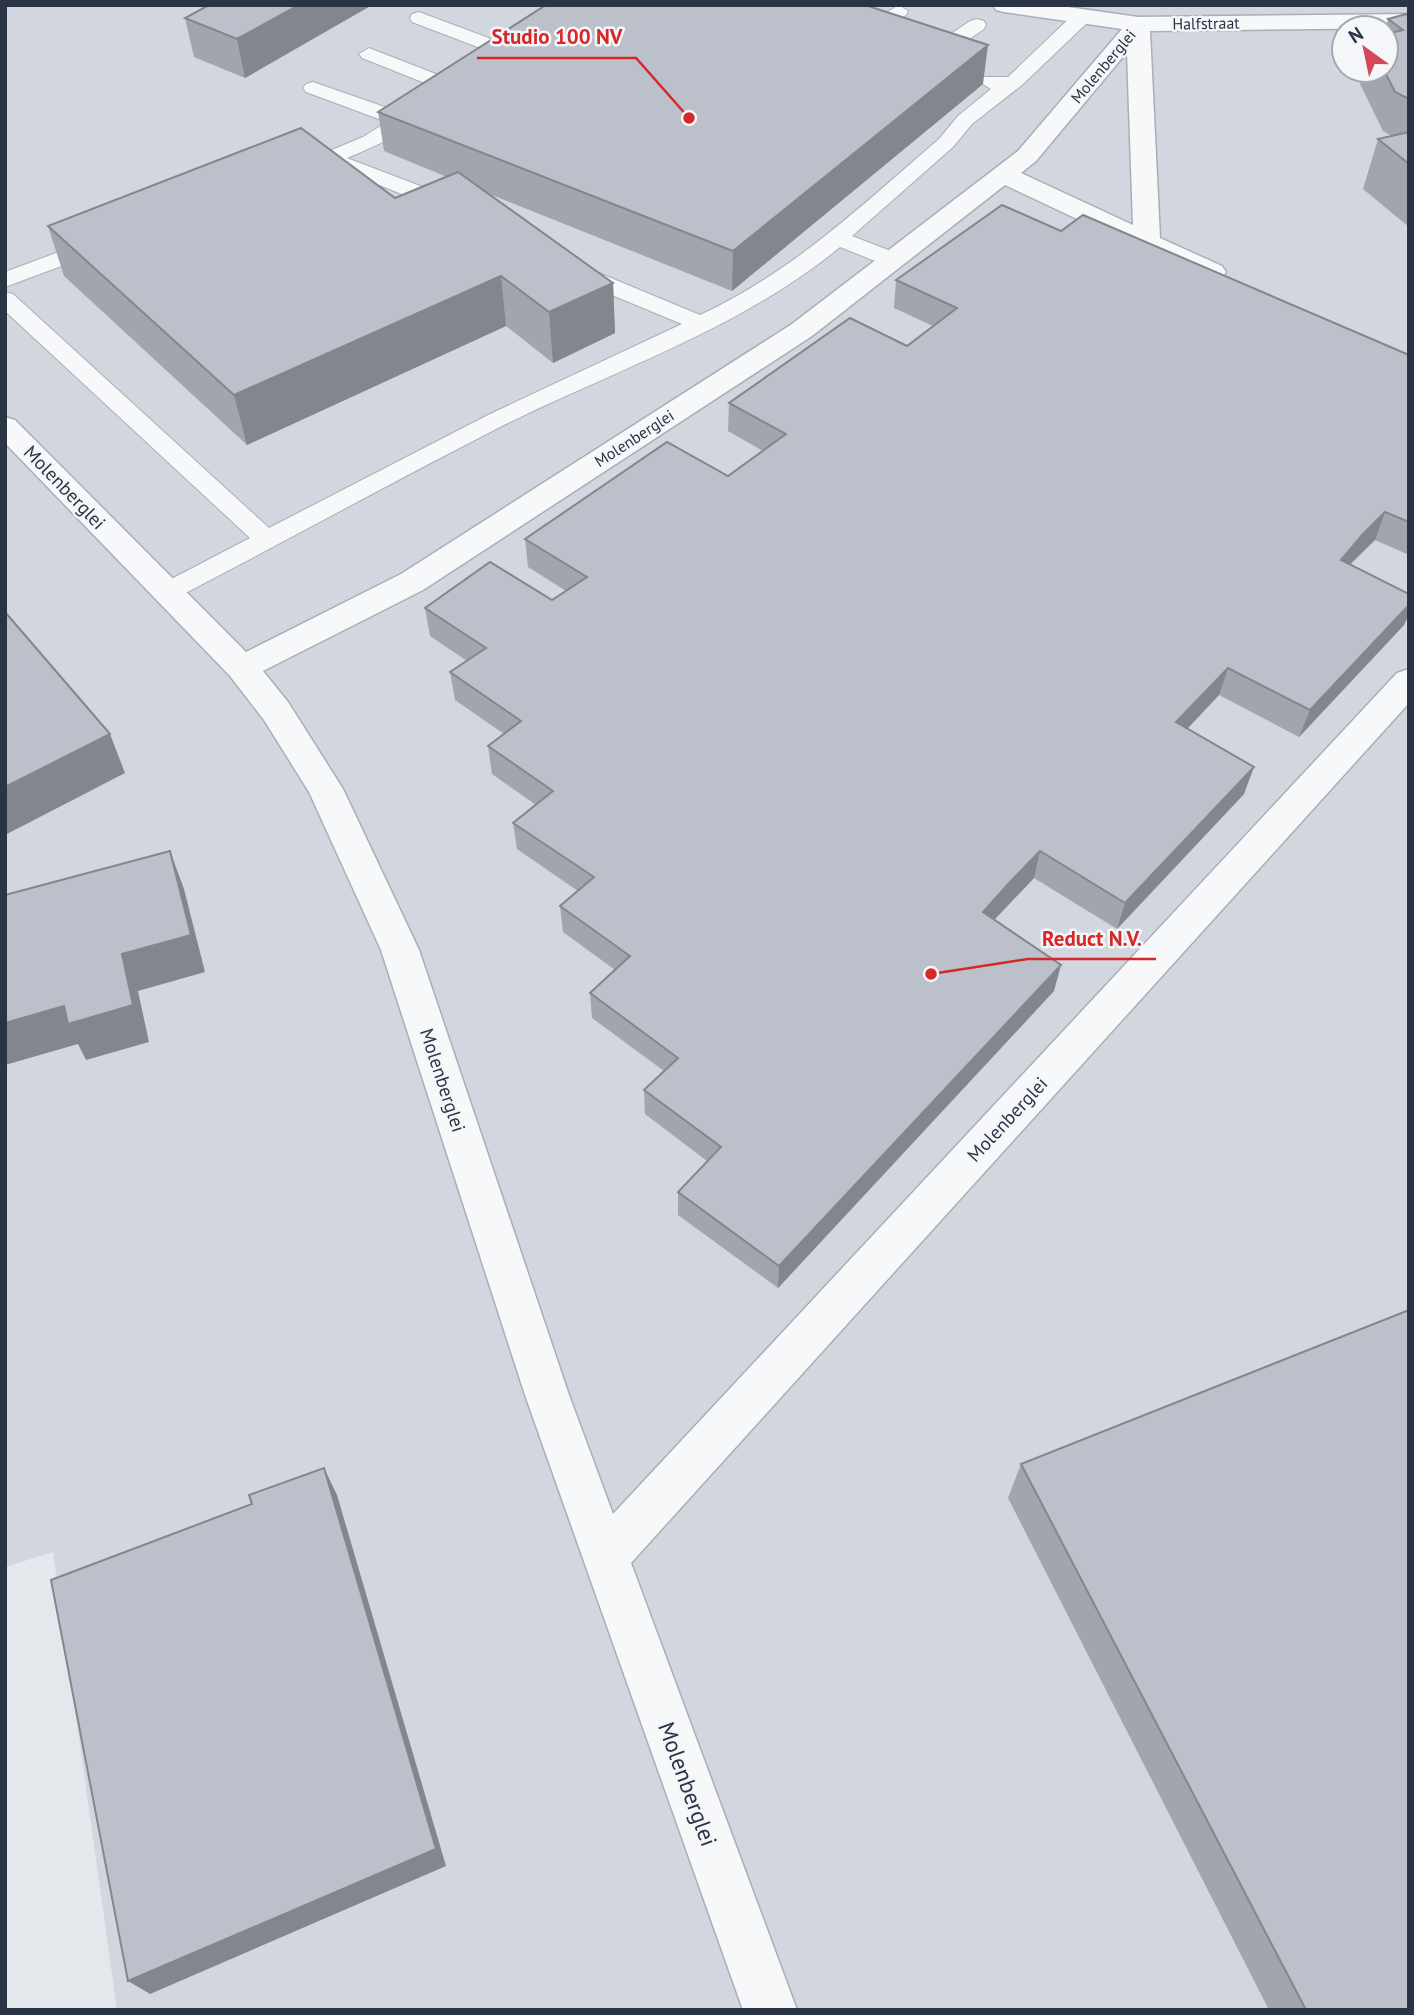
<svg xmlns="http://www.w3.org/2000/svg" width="1414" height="2015" font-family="'PT Sans',sans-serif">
  <rect width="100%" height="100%" fill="#e4e7ec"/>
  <path fill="#d2d6de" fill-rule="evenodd" d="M 5,5 L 1409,5 L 1409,2010 L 117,2010 L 53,1552 L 5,1567 ZM 1344,28 L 1386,28 L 1386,70 L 1344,70 Z"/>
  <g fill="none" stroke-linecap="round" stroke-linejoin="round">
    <g stroke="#a9aeb7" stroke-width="2">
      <g id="service">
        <polygon points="899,5 908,11 906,15 866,39 859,41 849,35"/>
        <path d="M 1083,10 L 1092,16 L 1090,20 L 1022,85 L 972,124 L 953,147 L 852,236 L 901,255 L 904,260 L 901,265 L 885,265 L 840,247 C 742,328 617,369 504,425 C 394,481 286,541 176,598 L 167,601 L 158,598 L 154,592 L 158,586 L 250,538 L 5,311 L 5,292 L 13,294 L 269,528 L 488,415 L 682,324 L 566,276 L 563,271 L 566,266 L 582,266 L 700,315 C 793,272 862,205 939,139 L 958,116 L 991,89 L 978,81 L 981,77 L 1008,77 L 1076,12 Z"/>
        <polygon points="419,12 518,49 521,53 518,57 504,57 412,22 410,18 412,14"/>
        <polygon points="977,19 984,21 986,25 984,29 934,63 920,63 917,59 920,55 970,21"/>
        <polygon points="369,48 464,85 467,89 464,93 450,93 362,58 359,54"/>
        <path d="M 313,82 L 402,113 L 418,106 L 425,108 L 428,112 C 413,131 370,148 347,158 L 462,202 L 465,207 L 462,212 L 446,212 L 330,165 L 305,175 L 291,175 L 288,171 L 291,167 L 363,137 L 387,122 L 306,92 L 303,88 L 306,84 Z"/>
        <polygon points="99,237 107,239 110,244 107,249 5,287 5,272"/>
      </g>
    </g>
    <g stroke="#a9aeb7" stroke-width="3">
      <path id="minor" d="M 993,5 L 1054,5 L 1138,17 L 1409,14 L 1409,28 L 1150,31 L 1160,238 L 1222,266 L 1226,272 L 1222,278 L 1212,280 L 1202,278 L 1005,185 L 812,336 L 423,590 L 263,671 L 288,702 L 343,789 L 419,950 L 569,1395 L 613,1514 L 1397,673 L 1409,669 L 1409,703 L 631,1563 L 797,2010 L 743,2010 L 525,1395 L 381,950 L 309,792 L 264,720 L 230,676 L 5,443 L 5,417 L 15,420 L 246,652 L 401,574 L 792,324 L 1018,151 L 1122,29 L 1004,12 L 996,10 ZM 1127,52 L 1133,225 L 1021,173 L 1036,161 Z"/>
    </g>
    <use href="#service" fill="#f7f8fa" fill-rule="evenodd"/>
    <use href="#minor" fill="#f7f8fa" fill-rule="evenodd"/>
  </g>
  <g fill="#a1a5ae">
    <polygon points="372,5 245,78 194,57 185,18"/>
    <polygon points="1409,16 1409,227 1363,189 1378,139 1392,136 1383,131 1360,84 1364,70 1386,70 1386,28 1385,28 1388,19"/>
    <polygon points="983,84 732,291 487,193 613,283 615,333 553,363 506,326 247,445 64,276 48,226 395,198 447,177 384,151 378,112"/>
    <polygon points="1061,231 1409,355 1409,555 1375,540 1350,565 1409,594 1409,614 1404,625 1299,737 1219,695 1188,728 1244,794 1117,929 1034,878 994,920 1054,991 778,1288 678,1215 678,1192 707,1161 645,1114 644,1090 664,1071 592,1018 590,993 615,970 563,932 560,906 578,891 517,849 513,823 536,805 492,774 488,746 504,734 455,700 450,672 467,661 430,636 425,608 552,600 566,591 528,567 525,539 728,476 763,451 728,431 729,403 907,346 933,326 894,308 896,280"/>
    <polygon points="1021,1464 1409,2010 1269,2010 1008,1498"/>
  </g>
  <g fill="#83868d">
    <polygon points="299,5 372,5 245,78 237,39"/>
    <polygon points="988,45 983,84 732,291 733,251"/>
    <polygon points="501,276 506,326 247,445 234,395"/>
    <polygon points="613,283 615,333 553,363 549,312"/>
    <polygon points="1385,512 1375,540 1352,562 1331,588 1341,560 1363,534"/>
    <polygon points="1409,605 1409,614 1404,625 1299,737 1310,710"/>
    <polygon points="1228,668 1219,695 1168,749 1176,722"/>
    <polygon points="110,734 125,773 5,835 5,787"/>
    <polygon points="1254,767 1244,794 1117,929 1125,903"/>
    <polygon points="170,851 184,889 205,972 138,991 149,1042 86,1060 78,1044 5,1065 5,1023 122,954"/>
    <polygon points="1040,851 1034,878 977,938 983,912"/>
    <polygon points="1061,965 1054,991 778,1288 779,1266"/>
    <polygon points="324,1468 337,1495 446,1866 150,1994 128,1981"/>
  </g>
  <g fill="#bbc0ca" stroke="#83868d" stroke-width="2">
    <polygon points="209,5 299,5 237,39 185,18"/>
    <polygon points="546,5 865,5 988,45 733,251 378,112"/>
    <polygon points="1406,14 1409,16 1409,99 1395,92 1384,70 1386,70 1386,42 1392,40 1386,34 1403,30 1388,19"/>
    <polygon points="301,128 395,198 458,172 613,283 549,312 501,276 234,395 48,226"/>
    <polygon points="1409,132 1409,164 1378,139"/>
    <polygon points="1002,205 1061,231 1083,215 1409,355 1409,522 1385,512 1363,534 1341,560 1409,594 1409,605 1310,710 1228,668 1176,722 1254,767 1125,903 1040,851 1010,882 983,912 1061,965 779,1266 678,1192 721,1147 644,1090 678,1058 590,993 630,956 560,906 594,877 513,823 553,791 488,746 521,721 450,672 486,648 425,608 490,562 552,600 587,577 525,539 667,442 728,476 786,434 729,403 850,318 907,346 957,308 896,280"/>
    <polygon points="5,612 110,734 5,787"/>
    <polygon points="170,851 191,935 122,954 133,1005 68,1024 64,1006 5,1023 5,895"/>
    <polygon points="1409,1310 1409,2010 1306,2010 1021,1464"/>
    <polygon points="324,1468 436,1849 128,1981 51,1580 252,1504 249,1495"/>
  </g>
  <g text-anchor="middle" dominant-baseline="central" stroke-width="5" stroke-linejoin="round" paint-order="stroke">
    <g font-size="16" fill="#2b3445" stroke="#f4f6f9">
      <text transform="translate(1206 23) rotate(-1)">Halfstraat</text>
      <text transform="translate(1103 66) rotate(-50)">Molenberglei</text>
      <text transform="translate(634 438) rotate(-33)">Molenberglei</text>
    </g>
    <g font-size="19" fill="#2b3445" stroke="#f4f6f9">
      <text transform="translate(65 487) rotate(46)">Molenberglei</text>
      <text transform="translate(443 1080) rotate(72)">Molenberglei</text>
      <text transform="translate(1007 1119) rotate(-47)">Molenberglei</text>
    </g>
    <g font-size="23" fill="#2b3445" stroke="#f4f6f9">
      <text transform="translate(688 1784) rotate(70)">Molenberglei</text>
    </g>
  </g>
  <path fill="none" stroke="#d62828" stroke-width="2.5" d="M689 118L636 58H477M931 974L1028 959H1156"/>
  <g fill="#d62828" stroke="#f4f6f9" stroke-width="2.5">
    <circle cx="689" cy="118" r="7"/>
    <circle cx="931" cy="974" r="7"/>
  </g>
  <g font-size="21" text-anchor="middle" font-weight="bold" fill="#d62828" stroke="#f4f6f9" stroke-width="5" stroke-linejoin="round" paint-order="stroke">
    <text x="557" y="44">Studio 100 NV</text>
    <text x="1092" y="946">Reduct N.V.</text>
  </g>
  <rect width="1414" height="2015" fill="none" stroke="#2b3445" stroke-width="14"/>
  <g transform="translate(1365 49) rotate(327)"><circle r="33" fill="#f4f6f9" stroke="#a4a8b1" stroke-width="2"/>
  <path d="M0-5L12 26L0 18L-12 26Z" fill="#d1495b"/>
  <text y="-10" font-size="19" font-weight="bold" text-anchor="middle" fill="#2b3445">N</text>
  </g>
</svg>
